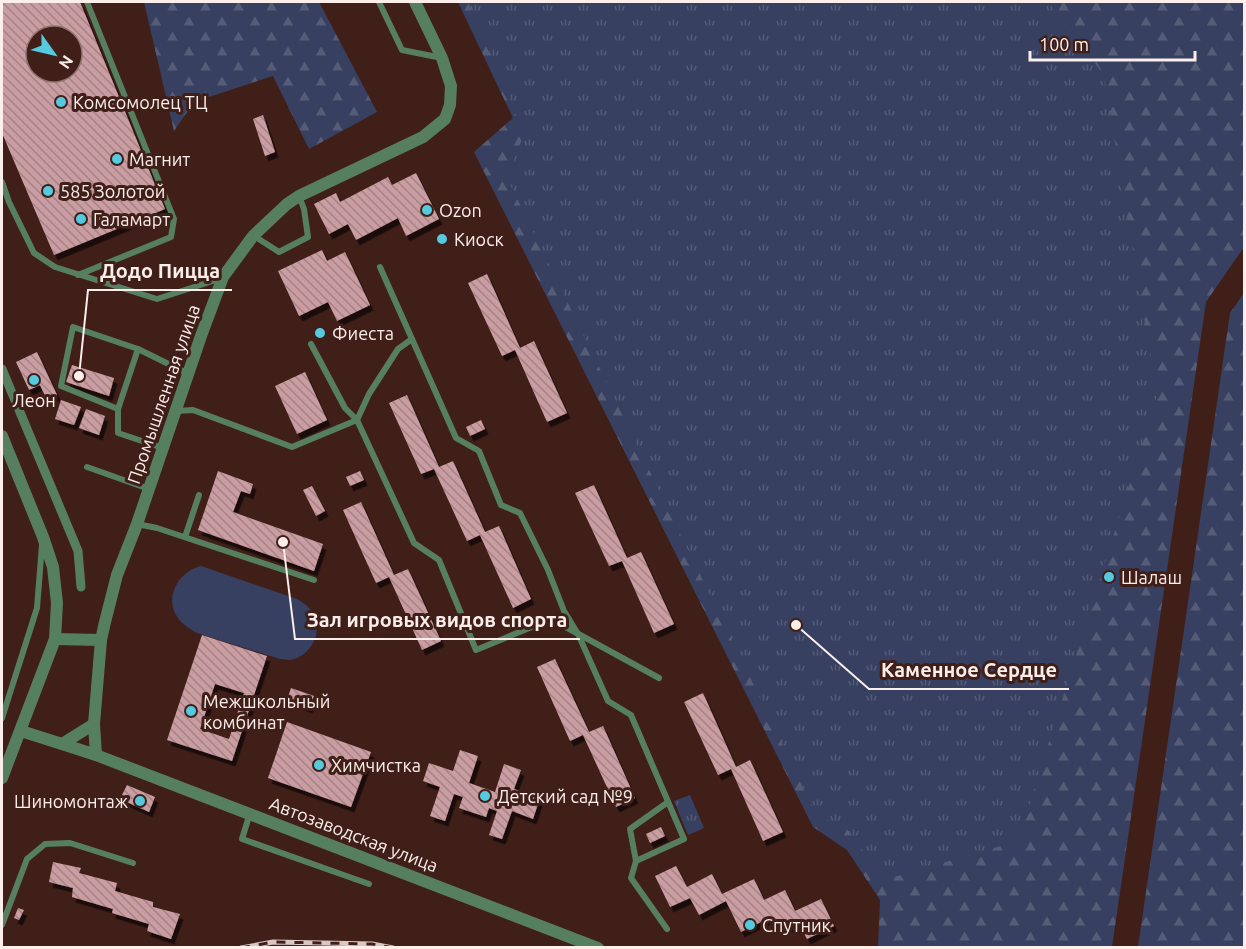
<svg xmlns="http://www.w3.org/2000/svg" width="1246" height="949" font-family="Ubuntu,sans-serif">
  <defs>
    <pattern id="forest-firs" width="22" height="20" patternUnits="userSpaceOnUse" patternTransform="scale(1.5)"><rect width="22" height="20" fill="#374060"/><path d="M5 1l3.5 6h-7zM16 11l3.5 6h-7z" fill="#555c77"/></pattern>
    <pattern id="park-tufts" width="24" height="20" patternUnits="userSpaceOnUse" patternTransform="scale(1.5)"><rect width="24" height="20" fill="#374060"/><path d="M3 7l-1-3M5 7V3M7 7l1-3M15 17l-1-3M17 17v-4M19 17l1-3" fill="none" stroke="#555c77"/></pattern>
    <pattern id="building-back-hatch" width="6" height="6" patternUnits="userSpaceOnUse" patternTransform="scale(1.5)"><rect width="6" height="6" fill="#ca9da2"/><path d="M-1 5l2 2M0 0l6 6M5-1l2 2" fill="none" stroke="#a48386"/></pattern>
    <filter id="shadow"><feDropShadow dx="3.5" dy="5.5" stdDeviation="0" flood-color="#0009"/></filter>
  </defs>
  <rect width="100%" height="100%" fill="#411f19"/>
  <path fill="#374060" d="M 201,566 L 297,599 C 304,603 310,607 314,615 C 323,633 310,658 289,660 C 288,660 281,659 280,659 L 197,633 C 190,629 183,625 178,618 C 163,598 179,571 201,566 Z"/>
  <g fill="url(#forest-firs)">
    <polygon points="144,2 319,2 377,112 309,149 273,76 194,102 174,131"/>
    <polygon points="458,2 1244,2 1244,247 1206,302 1112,947 878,947 880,900 847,850 813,827 474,152 513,118"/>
    <polygon points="1244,293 1244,947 1138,947 1230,313"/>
  </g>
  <g fill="url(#park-tufts)">
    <polygon points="468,2 1048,2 1104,75 1157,396 1018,841 884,880 844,825 818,817 507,178 524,134"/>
    <polygon points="690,795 704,828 688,835 674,801"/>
  </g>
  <g fill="url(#building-back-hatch)" fill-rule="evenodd" filter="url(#shadow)">
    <path d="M 2,2 L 80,2 L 165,209 L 54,255 L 2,133 ZM 36,36 L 72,36 L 72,72 L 36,72 Z"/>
    <polygon points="263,115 275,152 265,156 253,119"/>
    <polygon points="416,173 439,219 406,236 398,218 356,240 348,224 329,234 314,204 336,193 340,202 388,177 392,185"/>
    <polygon points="322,250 327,261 345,252 370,305 337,321 328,302 299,316 278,271"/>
    <polygon points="487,274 520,348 534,341 567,413 547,422 515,350 502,356 468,283"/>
    <polygon points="37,352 57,395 47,400 40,385 29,390 16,362"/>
    <polygon points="72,365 114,378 109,396 66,382"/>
    <polygon points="305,372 327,420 297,434 275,386"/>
    <polygon points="407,395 439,467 453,461 485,532 499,526 531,599 513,608 480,535 467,541 434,469 421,474 389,403"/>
    <polygon points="61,400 81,407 74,425 55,419"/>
    <polygon points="86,409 105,416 99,435 79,428"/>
    <polygon points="481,420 485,429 470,436 466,427"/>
    <polygon points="218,471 253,484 250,494 241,491 233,512 323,544 314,571 198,530"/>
    <polygon points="360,471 364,480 350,486 346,477"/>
    <polygon points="594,485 627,558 641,552 674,624 654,633 622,561 609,566 575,493"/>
    <polygon points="312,486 325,511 316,516 303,490"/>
    <polygon points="361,502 394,575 408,569 441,641 422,650 389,577 376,583 343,510"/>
    <path d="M 202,635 L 267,656 L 232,761 L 167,740 ZM 215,684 L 244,693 L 229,739 L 200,729 Z"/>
    <polygon points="555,659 589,732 603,726 635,798 616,807 583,735 570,741 537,667"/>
    <polygon points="291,688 314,696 309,708 287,700"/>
    <polygon points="703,693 736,767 750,760 783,832 763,841 731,769 718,775 684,702"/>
    <polygon points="287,722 371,752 351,807 268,778"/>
    <polygon points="460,750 478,756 469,783 495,792 504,764 521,770 514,789 540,798 533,819 512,811 502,839 489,835 497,811 489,808 486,817 459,808 463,797 454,794 445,821 430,816 440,787 423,781 429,763 453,771"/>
    <polygon points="127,785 155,797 149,812 120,799"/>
    <polygon points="661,827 665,836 650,843 646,834"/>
    <polygon points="53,862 81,868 79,873 117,883 115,891 153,902 153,907 180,914 171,939 147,931 149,924 112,913 113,909 72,897 73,888 49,882"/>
    <polygon points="676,866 687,887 712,874 722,894 754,879 764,900 785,890 795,911 821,899 834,926 807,939 798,922 779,931 771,917 741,932 726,901 699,915 690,898 670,907 655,876"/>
    <polygon points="18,908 24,910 19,920 14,918"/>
  </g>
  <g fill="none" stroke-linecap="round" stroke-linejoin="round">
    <g stroke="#567f60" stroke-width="6">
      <polyline points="379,2 402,50 442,58"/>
      <polyline points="2,182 9,202 34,253 55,267 157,299 222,278"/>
      <polyline points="254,236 279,252 308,237 304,209 299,196"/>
      <polyline points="380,267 412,339"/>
      <polyline points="78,275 171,237 174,219 87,2"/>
      <polyline points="311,344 345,408 357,420 369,394 398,349 412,339 456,438 479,451 501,505 520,513 548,570 564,611 578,634 608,701 631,715 684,839 636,861 631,878 667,929"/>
      <polyline points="138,349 189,374"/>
      <polyline points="118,409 61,386 73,327 138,349 118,409 118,433 163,448"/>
      <polyline points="177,411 193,410 292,447 357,420 414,543 439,560 476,650 551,619 659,678"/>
      <polyline points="87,467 149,489"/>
      <polyline points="137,524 157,528 314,580"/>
      <polyline points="185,537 199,495"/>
      <polyline points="2,718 37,608 42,545"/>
      <polyline points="250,813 242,839 369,884"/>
      <polyline points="636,861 630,829 668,802"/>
      <polyline points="2,925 27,859 45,844 70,843 133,863"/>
    </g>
    <polyline stroke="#567f60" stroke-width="9" points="2,369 78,551 81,587"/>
    <polyline stroke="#567f60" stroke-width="12" points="96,755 598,948"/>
    <g stroke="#567f60" stroke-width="12">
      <polyline points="2,436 43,537 53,567 57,603 55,639 2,778"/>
      <polyline points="55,639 101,640"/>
      <polyline points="21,731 62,744 94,724"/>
      <polyline points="62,744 96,755 94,724 101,640 105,622 117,575 137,524 201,336 223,277 253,236 287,204 299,196 423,137 445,119 450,105 451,86 442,58 415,2"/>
    </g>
    <g stroke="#d9c7c4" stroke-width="5">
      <polyline id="rail" points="241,948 273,942 372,944 393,948"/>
    </g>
    <use href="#rail" stroke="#411f19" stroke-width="3" stroke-dasharray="9" stroke-linecap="butt"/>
  </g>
  <g fill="#55cadf" stroke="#411f19" stroke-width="2">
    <circle cx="61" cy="102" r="6"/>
    <circle cx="117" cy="159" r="6"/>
    <circle cx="48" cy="191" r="6"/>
    <circle cx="427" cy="210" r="6"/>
    <circle cx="81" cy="219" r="6"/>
    <circle cx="442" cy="239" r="6"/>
    <circle cx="320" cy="333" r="6"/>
    <circle cx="34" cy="380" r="6"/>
    <circle cx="1109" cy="577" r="6"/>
    <circle cx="191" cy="711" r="6"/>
    <circle cx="319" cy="765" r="6"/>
    <circle cx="485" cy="796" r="6"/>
    <circle cx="140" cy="801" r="6"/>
    <circle cx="750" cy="925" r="6"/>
  </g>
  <g text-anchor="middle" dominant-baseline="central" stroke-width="6" stroke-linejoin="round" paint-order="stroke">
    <g font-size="18" fill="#fceeeb" stroke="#411f19" text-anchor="start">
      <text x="73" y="102">Комсомолец ТЦ</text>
      <text x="129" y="159">Магнит</text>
      <text x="60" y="191">585 Золотой</text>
      <text x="439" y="210">Ozon</text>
      <text x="93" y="219">Галамарт</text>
      <text x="454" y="239">Киоск</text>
      <text x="332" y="333">Фиеста</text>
      <text x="34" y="400" text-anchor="middle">Леон</text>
      <text x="1121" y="577">Шалаш</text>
      <text x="203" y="701">Межшкольный<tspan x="203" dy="21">комбинат</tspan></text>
      <text x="331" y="765">Химчистка</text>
      <text x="497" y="796">Детский сад №9</text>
      <text x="128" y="801" text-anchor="end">Шиномонтаж</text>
      <text x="762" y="925">Спутник</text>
    </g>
    <g font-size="18" fill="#fceeeb" stroke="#411f19">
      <text transform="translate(163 394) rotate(-71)">Промышленная улица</text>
      <text transform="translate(354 834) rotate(21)">Автозаводская улица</text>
    </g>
  </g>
  <path fill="none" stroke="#fceeeb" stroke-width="2" d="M79 376L88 290H232M283 542L295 639H580M796 625L869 689H1069"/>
  <g fill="#fceeeb" stroke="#411f19" stroke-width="2">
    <circle cx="79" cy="376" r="6"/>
    <circle cx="283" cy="542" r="6"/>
    <circle cx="796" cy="625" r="6"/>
  </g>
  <g font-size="20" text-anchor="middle" font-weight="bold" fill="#fceeeb" stroke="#411f19" stroke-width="6" stroke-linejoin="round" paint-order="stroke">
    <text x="160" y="278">Додо Пицца</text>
    <text x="437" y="627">Зал игровых видов спорта</text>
    <text x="969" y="677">Каменное Сердце</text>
  </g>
  <rect width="1246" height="949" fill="none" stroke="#fceeeb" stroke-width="6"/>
  <g transform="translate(54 54) rotate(124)"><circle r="28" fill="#411f19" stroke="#8c726d" stroke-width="1.5"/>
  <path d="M0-4.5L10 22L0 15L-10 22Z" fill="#55cadf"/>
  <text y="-9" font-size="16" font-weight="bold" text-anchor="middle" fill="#fceeeb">N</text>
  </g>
  <path d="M1030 51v9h165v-9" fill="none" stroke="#fceeeb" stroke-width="3"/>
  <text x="1039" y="51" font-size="18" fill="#fceeeb" stroke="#411f19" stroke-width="4.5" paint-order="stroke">100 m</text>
</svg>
